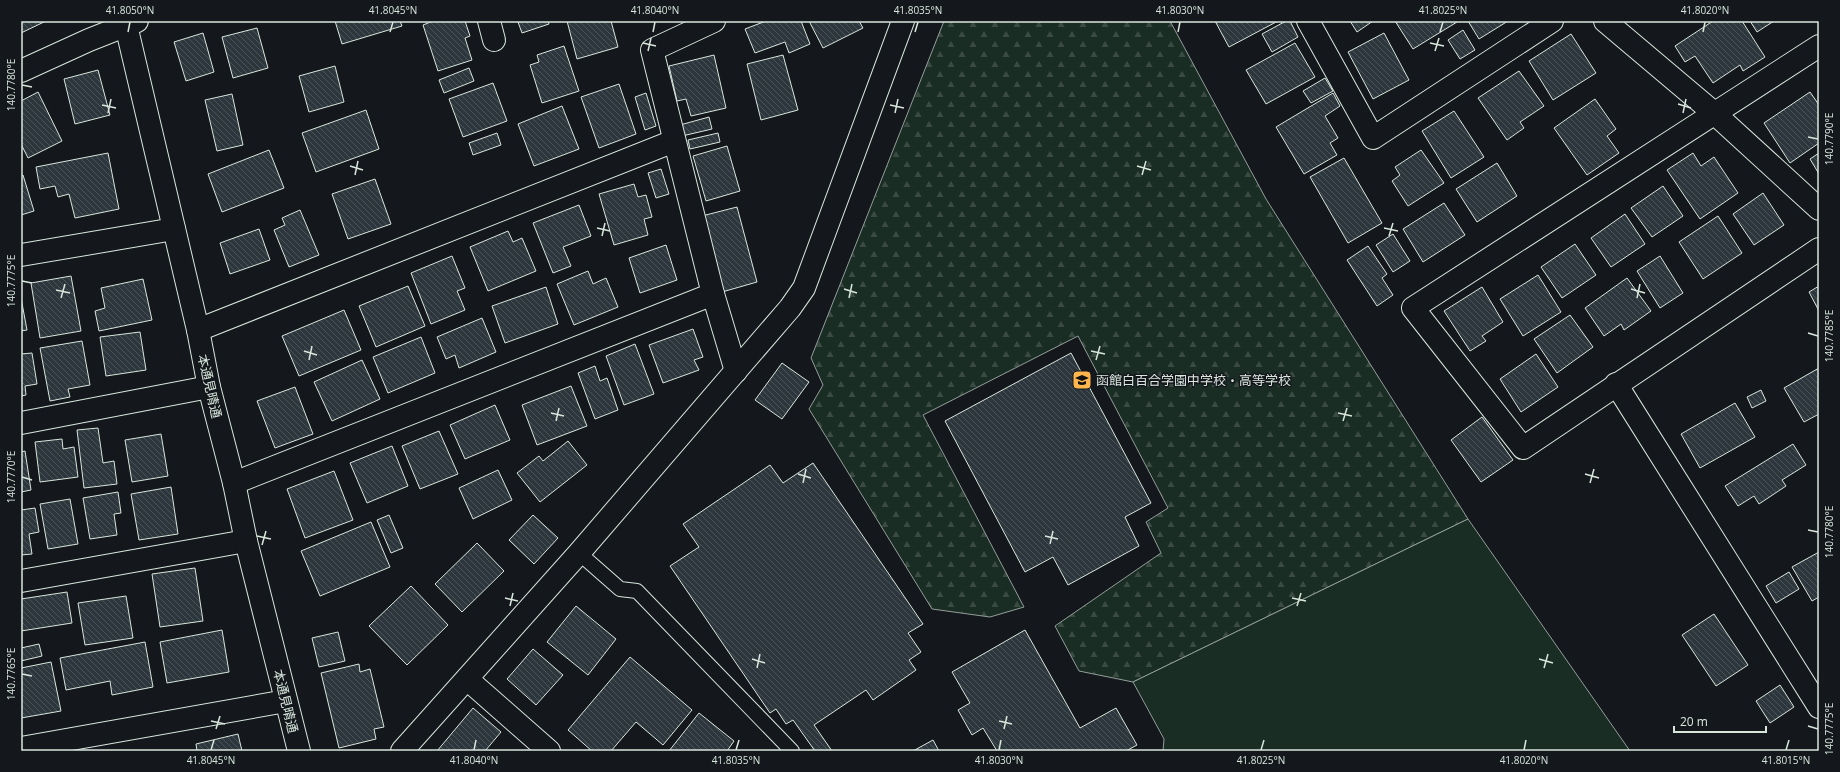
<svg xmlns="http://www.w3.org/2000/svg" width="1840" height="772" font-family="'Open Sans','Noto Sans JP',sans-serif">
  <defs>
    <pattern id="forest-firs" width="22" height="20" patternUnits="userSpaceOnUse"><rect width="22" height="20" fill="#1a2d24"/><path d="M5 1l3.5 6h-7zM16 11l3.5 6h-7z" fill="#3b4b43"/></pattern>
    <pattern id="building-back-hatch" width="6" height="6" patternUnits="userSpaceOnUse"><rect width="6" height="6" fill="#2c363c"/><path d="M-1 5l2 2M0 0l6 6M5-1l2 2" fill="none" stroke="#4a5358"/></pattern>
  </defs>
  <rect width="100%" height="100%" fill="#14181c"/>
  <polygon fill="url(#forest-firs)" stroke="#939e99" points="944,21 1170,21 1266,199 1468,519 1133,682 1079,671 1055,626 1161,553 1146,522 1168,508 1078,336 923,415 1024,607 990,617 932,609 809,409 823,385 811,358"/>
  <polygon fill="#1a2d24" stroke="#939e99" points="1468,519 1630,751 1163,751 1164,739 1133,682"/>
  <g fill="url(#building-back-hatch)" stroke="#d8e6dc">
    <polygon points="21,21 46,21 21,33"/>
    <polygon points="335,21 400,21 402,26 342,44"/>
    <polygon points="433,21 465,21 470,36 465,38 472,60 438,71 423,25"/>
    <polygon points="522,21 548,21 549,24 522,33 518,22"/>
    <polygon points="567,21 611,21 618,47 577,59"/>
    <polygon points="766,21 801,21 810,44 789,53 785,42 755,53 745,29"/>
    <polygon points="809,21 859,21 863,28 823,48"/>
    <polygon points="1215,21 1278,21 1229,47"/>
    <polygon points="1286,21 1290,21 1298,37 1272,52 1262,34"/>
    <polygon points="1350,21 1373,21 1357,32"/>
    <polygon points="1395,21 1457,21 1457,22 1413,49"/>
    <polygon points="1468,21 1508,21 1479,39"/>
    <polygon points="1713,21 1742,21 1765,57 1743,71 1740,65 1713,83 1695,56 1685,62 1675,46"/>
    <polygon points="1750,21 1774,21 1757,32"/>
    <polygon points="257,28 268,68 233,78 222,37"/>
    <polygon points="1463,30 1475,50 1460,59 1448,40"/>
    <polygon points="203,33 214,72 186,81 174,42"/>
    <polygon points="1384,33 1409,80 1373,99 1348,52"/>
    <polygon points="1571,34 1596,73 1553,100 1529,61"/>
    <polygon points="1295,43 1315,77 1266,104 1246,70"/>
    <polygon points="564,46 579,91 542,103 530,65 539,62 537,55"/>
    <polygon points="714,55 726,108 691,116 686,99 677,101 669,66"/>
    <polygon points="783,55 798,110 761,120 747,64"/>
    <polygon points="335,66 344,102 309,112 299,76"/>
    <polygon points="469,68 474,81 444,93 439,80"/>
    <polygon points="98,70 110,115 75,124 64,79"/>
    <polygon points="1519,71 1544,106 1520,122 1524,128 1507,140 1478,98"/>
    <polygon points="1325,78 1333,91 1311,103 1303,91"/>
    <polygon points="493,83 507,121 463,137 449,99"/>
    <polygon points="619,84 636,134 599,148 581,97"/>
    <polygon points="38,92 62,141 28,158 21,144 21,101"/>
    <polygon points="1810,92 1819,105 1819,143 1790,163 1764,123"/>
    <polygon points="646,93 656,126 645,130 635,97"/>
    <polygon points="1333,93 1340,106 1325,116 1338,138 1330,143 1337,155 1304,174 1276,127"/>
    <polygon points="232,94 243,145 217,151 205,100"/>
    <polygon points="1595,99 1616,129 1607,136 1619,153 1587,175 1554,128"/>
    <polygon points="562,106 579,149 534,166 518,124"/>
    <polygon points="366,110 379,149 316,172 302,133"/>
    <polygon points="1454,111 1484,157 1451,178 1422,131"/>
    <polygon points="709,117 712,129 682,136 680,125"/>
    <polygon points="497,133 501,145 473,155 469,143"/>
    <polygon points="718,133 720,142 690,149 688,140"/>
    <polygon points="727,146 740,191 706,201 693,156"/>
    <polygon points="269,150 284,188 222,212 208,174"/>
    <polygon points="1421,150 1444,183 1408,206 1392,181 1400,175 1395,167"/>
    <polygon points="108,153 119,209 75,218 69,194 58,197 55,186 40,189 36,167"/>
    <polygon points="1693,153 1701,166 1714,157 1738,193 1700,219 1667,170"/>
    <polygon points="1819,153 1819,174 1810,159"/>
    <polygon points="1344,158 1382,223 1348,243 1310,177"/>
    <polygon points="1497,163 1517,196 1477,222 1456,189"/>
    <polygon points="661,169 669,194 656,198 648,173"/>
    <polygon points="23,175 34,211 21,215 21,176"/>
    <polygon points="375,179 391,224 348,239 332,194"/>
    <polygon points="634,184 638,197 646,195 652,217 644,219 648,235 614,245 599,194"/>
    <polygon points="1663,186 1683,216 1652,237 1631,208"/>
    <polygon points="1763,193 1784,225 1754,245 1733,214"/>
    <polygon points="1444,203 1465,235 1423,262 1403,229"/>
    <polygon points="579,205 591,236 563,247 571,266 553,273 533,223"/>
    <polygon points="737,207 757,282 722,292 702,216"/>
    <polygon points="300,210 319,255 289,267 274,230 285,225 282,218"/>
    <polygon points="1625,214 1645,244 1611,267 1591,238"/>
    <polygon points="1718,216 1742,253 1703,279 1679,242"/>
    <polygon points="259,229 270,260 230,274 220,243"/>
    <polygon points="508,231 513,242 522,238 536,271 488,291 470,247"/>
    <polygon points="1393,234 1410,261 1393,272 1376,245"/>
    <polygon points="1575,244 1596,275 1562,298 1541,267"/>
    <polygon points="666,245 677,280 640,293 629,258"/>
    <polygon points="1368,246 1387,274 1382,278 1393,295 1377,306 1347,260"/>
    <polygon points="452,256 465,288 457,291 465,310 431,324 411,273"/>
    <polygon points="1660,256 1683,293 1660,308 1637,271"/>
    <polygon points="588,271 593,284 606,278 618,307 574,325 557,284"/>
    <polygon points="1538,275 1561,312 1523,336 1500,299"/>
    <polygon points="71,276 81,331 40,338 31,283"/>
    <polygon points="1627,278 1651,311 1624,330 1621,324 1604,336 1585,308"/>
    <polygon points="143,279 152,320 99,331 95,311 105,308 101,288"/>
    <polygon points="408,286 425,326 376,347 359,306"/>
    <polygon points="1819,286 1819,311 1809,292"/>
    <polygon points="546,287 558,324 505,343 492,306"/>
    <polygon points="1482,287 1503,322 1482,336 1486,341 1470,351 1444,311"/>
    <polygon points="21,298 27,330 21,331"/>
    <polygon points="344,310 361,350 299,376 282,336"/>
    <polygon points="1570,315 1593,347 1557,373 1534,339"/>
    <polygon points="482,318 496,352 459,368 455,355 446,359 437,337"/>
    <polygon points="693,329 703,357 694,360 699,370 663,383 649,345"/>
    <polygon points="140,332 146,370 106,376 100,337"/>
    <polygon points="421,337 435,373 388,393 373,357"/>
    <polygon points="82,341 90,385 68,389 70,397 50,401 40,348"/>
    <polygon points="635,344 654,394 624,405 606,356"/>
    <polygon points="32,353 37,384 25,386 26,395 21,396 21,354"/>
    <polygon points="1071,353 1151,503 1125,517 1139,546 1068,585 1053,557 1025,572 945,421"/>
    <polygon points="1536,354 1558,387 1521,412 1500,379"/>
    <polygon points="362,360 380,399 332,421 314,382"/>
    <polygon points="782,363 809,382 782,419 755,400"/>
    <polygon points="595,366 600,381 607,378 618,410 595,419 578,373"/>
    <polygon points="1819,368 1819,414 1804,422 1784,388"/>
    <polygon points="571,386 587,426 537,445 522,405"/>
    <polygon points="295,387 313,434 275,448 257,401"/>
    <polygon points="1761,390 1766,401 1752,408 1747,397"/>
    <polygon points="1735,403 1755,437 1700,468 1681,434"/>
    <polygon points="495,405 510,440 465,459 450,425"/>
    <polygon points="1482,417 1513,460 1481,482 1451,440"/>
    <polygon points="98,428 103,463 114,461 117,484 84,488 77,430"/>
    <polygon points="439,431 458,474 420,489 402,446"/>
    <polygon points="161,434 168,476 132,482 125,440"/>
    <polygon points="62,439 63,449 74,447 78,477 40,482 35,442"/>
    <polygon points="568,441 587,465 540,502 517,473 539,456 543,461"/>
    <polygon points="1793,444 1806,465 1782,480 1786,486 1759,504 1754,496 1738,506 1725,486"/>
    <polygon points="392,446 408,486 367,503 350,463"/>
    <polygon points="25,451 31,490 21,492 21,452"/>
    <polygon points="813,463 923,624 908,633 921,652 909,660 916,670 873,700 866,690 814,725 832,751 815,751 793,720 786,724 776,709 770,713 670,566 699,547 683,524 770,465 783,483"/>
    <polygon points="498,470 512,500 473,519 459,488"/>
    <polygon points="334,471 353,520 305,538 287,489"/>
    <polygon points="171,487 178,534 139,540 131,494"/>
    <polygon points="118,492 121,513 114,514 117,535 90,539 83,498"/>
    <polygon points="70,499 78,544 48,549 40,504"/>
    <polygon points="35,508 39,532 29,534 32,554 21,555 21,510"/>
    <polygon points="389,515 403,548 391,553 377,520"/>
    <polygon points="533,515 558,538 534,564 509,540"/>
    <polygon points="371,522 390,567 320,596 301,551"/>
    <polygon points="477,543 504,571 462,612 435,584"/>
    <polygon points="1819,552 1819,597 1812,601 1792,567"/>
    <polygon points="195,568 203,621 160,627 152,574"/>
    <polygon points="1789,572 1799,589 1776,603 1766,586"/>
    <polygon points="411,586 448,625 407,665 369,626"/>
    <polygon points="67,592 72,623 21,631 21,599"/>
    <polygon points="126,596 133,638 85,645 78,603"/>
    <polygon points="576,606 616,639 588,675 547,642"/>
    <polygon points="1714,614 1748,665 1716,686 1682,635"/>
    <polygon points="222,630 229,672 167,683 160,642"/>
    <polygon points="1025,630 1080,728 1116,708 1137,745 1126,751 997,751 983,728 972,735 958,710 970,703 952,672"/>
    <polygon points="338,632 345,661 319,667 312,638"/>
    <polygon points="145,642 153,687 112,695 110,681 66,690 60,658"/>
    <polygon points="39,644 42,656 21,661 21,648"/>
    <polygon points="533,649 563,675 536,705 507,679"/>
    <polygon points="630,657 692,710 663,745 636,722 611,751 592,751 568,730"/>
    <polygon points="51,662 61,711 21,718 21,668"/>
    <polygon points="359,664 360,672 370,669 384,727 374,729 376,739 339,748 321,673"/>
    <polygon points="1780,685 1794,707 1770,723 1756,701"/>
    <polygon points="473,708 501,732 485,751 437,751"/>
    <polygon points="699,713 734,741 727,751 669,751"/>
    <polygon points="238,734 242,751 197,751 196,744"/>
    <polygon points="933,740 939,751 913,751"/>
  </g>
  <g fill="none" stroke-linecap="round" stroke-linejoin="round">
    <g stroke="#d8e6dc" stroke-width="16">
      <polyline id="lane" points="579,553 620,589 637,591 792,751"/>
    </g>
    <g stroke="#d8e6dc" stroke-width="24">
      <g id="street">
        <polyline points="489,21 494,40"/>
        <polyline points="714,21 652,50 713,294 736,371"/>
        <polyline points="1308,21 1373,138 1552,21"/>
        <polyline points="1605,21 1714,113 1819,209"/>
        <polyline points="1819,46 1413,308 1523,448 1819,249"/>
        <polyline points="21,71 89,40 137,21"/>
        <polyline points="21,255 174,229"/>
        <polyline points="198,330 674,141"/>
        <polyline points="1616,384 1819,707"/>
        <polyline points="21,423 209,387"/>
        <polyline points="234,483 713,294"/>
        <polyline points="21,581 246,541"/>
        <polyline points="467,679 549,751"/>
        <polyline points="21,748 286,701"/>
      </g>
    </g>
    <g stroke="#d8e6dc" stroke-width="24">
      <g id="secondary">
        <polyline points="125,21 198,330 209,387 234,483 246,541 299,751"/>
        <polyline points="402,751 579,553 790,308 804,288 903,21"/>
      </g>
    </g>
    <use href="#lane" stroke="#14181c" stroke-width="14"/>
    <use href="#street" stroke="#14181c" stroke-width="22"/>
    <use href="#secondary" stroke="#14181c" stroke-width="22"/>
  </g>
  <path fill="none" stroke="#d8e6dc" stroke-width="1.5" d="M 128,32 L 130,22M 390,32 L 393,22M 653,32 L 655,22M 915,32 L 918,22M 1178,32 L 1180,22M 1440,32 L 1443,22M 1703,32 L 1705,22M 643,43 L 656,46M 1430,43 L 1444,46M 648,51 L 651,38M 1435,51 L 1439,38M 22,85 L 32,87M 1678,104 L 1691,108M 102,105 L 116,108M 890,105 L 904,108M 108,113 L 111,99M 895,113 L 898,99M 1683,113 L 1686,99M 1808,137 L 1818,139M 350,166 L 363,170M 1137,166 L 1151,170M 355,175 L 358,161M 1142,175 L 1146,161M 597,228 L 610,231M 1384,228 L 1398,231M 602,236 L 605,223M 1389,236 L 1393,223M 22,281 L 32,283M 844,289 L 857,293M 1631,289 L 1645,293M 56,290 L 70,293M 61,298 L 65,284M 849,298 L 852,284M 1637,298 L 1640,284M 1808,333 L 1818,336M 304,351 L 317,355M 1091,351 L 1105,354M 309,360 L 312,346M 1096,360 L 1100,346M 551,413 L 564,416M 1338,413 L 1352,416M 556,421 L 559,408M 1343,421 L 1347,408M 798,474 L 811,478M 1585,474 L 1599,478M 22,477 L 32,480M 803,483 L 806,469M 1590,483 L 1594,469M 1808,530 L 1818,532M 257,536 L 271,539M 1045,536 L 1058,539M 1050,544 L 1053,531M 262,545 L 266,531M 505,598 L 518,601M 1292,598 L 1306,601M 510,606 L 513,593M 1297,606 L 1301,593M 752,659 L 765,663M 1539,659 L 1553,663M 757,668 L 760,654M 1544,668 L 1548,654M 22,674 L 32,676M 211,721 L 225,724M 999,721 L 1012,724M 1808,726 L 1818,729M 216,729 L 220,716M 1004,729 L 1007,716M 211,750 L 214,740M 474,750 L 476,740M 736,750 L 739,740M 999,750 L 1001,740M 1261,750 L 1264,740M 1524,750 L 1526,740M 1786,750 L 1789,740"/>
  <defs>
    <g id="school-square" transform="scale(1)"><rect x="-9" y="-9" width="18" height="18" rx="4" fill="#ffb74d" stroke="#14181c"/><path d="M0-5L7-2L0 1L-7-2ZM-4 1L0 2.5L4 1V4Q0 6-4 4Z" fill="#111"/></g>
  </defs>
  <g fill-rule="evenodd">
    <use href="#school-square" x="1082" y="380"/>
  </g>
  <g text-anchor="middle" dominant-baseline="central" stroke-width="3" stroke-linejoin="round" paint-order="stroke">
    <g font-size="13" fill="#d8e6dc" stroke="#14181c" text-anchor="start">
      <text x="1096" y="380">函館白百合学園中学校・高等学校</text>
    </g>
    <g font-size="13" fill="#d8e6dc" stroke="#14181c">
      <text transform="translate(210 386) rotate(77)">本通見晴通</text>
      <text transform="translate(286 701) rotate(76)">本通見晴通</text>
    </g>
  </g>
  <rect width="1840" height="772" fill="none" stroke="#14181c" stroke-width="44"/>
  <path d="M1674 726v6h92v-6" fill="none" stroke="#d8e6dc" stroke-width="2"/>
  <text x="1680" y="726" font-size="12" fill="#d8e6dc" stroke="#14181c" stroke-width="3" paint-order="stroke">20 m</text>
  <rect x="22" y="22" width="1796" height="728" fill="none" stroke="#d8e6dc" stroke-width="1.5"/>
  <g font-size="10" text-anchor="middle" fill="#d8e6dc">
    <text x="130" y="14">41.8050°N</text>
    <text x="393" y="14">41.8045°N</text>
    <text x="655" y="14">41.8040°N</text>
    <text x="918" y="14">41.8035°N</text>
    <text x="1180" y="14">41.8030°N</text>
    <text x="1443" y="14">41.8025°N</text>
    <text x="1705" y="14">41.8020°N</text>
    <text transform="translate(11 85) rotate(-90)" y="4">140.7780°E</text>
    <text transform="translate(1829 139) rotate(-90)" y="4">140.7790°E</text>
    <text transform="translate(11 281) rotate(-90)" y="4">140.7775°E</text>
    <text transform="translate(1829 336) rotate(-90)" y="4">140.7785°E</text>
    <text transform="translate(11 477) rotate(-90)" y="4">140.7770°E</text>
    <text transform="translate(1829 532) rotate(-90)" y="4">140.7780°E</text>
    <text transform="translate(11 674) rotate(-90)" y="4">140.7765°E</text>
    <text transform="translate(1829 729) rotate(-90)" y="4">140.7775°E</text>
    <text x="211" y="764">41.8045°N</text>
    <text x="474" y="764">41.8040°N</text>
    <text x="736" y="764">41.8035°N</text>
    <text x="999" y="764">41.8030°N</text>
    <text x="1261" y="764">41.8025°N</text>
    <text x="1524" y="764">41.8020°N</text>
    <text x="1786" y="764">41.8015°N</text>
  </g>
</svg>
